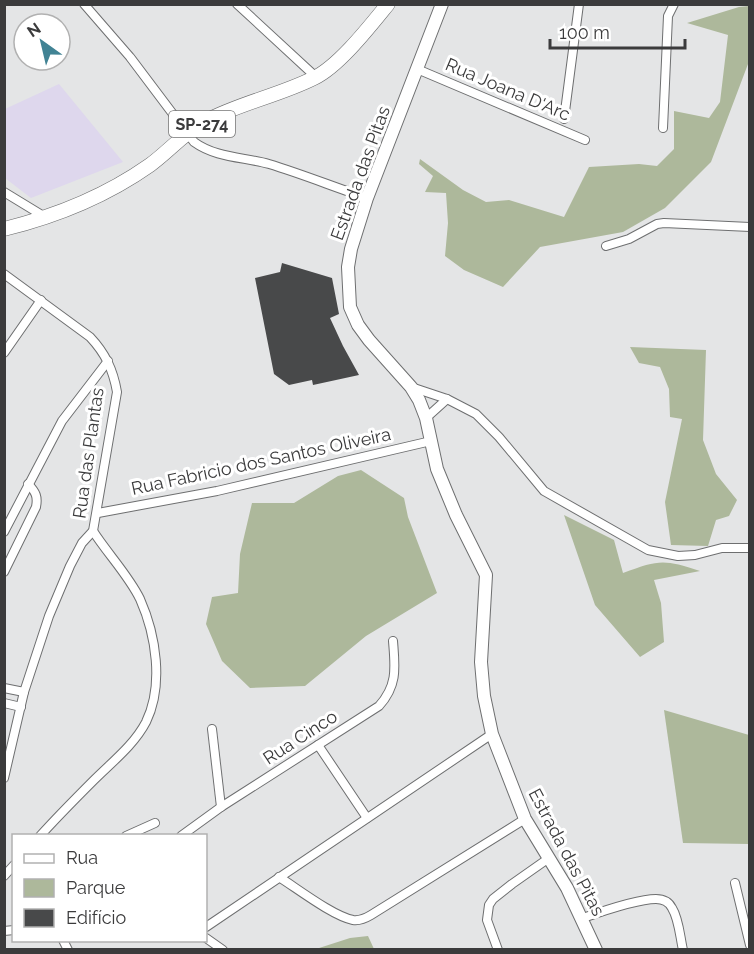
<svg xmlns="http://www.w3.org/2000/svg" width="754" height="954" font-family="Raleway,sans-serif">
  <rect width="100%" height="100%" fill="#e4e5e6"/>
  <polygon fill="#ded7ed" points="59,84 123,162 31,198 5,178 5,109"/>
  <g fill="#adb89b">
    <polygon points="749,6 749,64 748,64 711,162 665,208 623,232 540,247 503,287 464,270 445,256 448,223 446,193 425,192 433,176 419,164 420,159 463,190 486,202 509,200 564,217 589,167 639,164 657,166 674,149 674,111 709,118 720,102 728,35 687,23 739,7"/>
    <polygon points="630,347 706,350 703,440 716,474 737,500 729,516 716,520 708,546 671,545 665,502 682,419 670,417 669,389 660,367 639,363"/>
    <polygon points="361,470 404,498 408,517 437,593 366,636 305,686 250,688 222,661 206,624 212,597 238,593 240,554 252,503 294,503 338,476"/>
    <path d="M 564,515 L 614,540 L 623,573 C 659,560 663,559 700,571 L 654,580 L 661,603 L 664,642 L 640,657 L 595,605 Z"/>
    <polygon points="664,710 749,735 749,844 683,843"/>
    <polygon points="368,936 374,949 316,949 350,938"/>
  </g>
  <polygon fill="#48494a" points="282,263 332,278 339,314 330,318 343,346 359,375 313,385 312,380 289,385 274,374 255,278 280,272"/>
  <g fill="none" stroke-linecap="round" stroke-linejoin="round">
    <g stroke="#6e6f70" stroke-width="10">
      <g id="street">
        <path d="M 84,4 L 130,57 L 194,142 C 216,158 244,157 269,164 C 302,174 334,187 367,198"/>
        <polyline points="237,4 316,77"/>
        <polyline points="417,69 585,140"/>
        <polyline points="564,119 579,4"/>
        <polyline points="663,128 668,16 674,4"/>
        <polyline points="4,192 45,217"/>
        <polyline points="606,246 629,239 657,224 664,223 750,227"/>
        <path d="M 4,274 L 90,337 C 105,353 113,369 117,392 L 93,531 L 82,543 L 70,566 L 49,616 L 24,692 L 4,778"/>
        <polyline points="4,353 41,300"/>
        <polyline points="411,387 447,399 476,414 499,437 544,491 648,550 678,556 695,555 722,548 750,548"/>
        <polyline points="426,418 447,399"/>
        <polyline points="98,513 217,491 431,441"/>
        <polyline points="4,532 62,421 108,361"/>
        <path d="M 4,572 L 36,507 C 38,497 36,492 28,484"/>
        <polyline points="4,688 24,692"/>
        <polyline points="4,703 21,707"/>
        <polyline points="212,729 221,807"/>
        <polyline points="318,745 367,818"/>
        <path d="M 40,836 C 58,816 76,798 94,780 C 112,762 134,745 146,722 C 164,685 156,635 140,599 C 129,576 107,553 93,531"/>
        <polyline points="126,836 155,823"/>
        <path d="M 181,836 L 221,807 L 379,706 C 398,685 395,667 393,641"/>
        <polyline points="4,876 14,865"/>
        <path d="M 279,877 C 298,889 333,916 353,920 C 360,921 366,918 371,915 L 525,819"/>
        <polyline points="735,883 750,945"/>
        <path d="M 583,918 C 600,912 638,899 656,899 C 663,899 669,902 672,908 C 679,919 680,937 683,950"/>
        <polyline points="206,927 492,734"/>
        <polyline points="4,931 14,930"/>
        <polyline points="206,938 223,950"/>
        <polyline points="63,940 68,950"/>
        <polyline points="498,950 487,920 489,905 493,899 512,884 549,858"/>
      </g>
    </g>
    <g stroke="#6e6f70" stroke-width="14">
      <polyline id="secondary" points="442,4 367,198 351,249 348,267 350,307 358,325 369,340 411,387 419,400 426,418 437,469 456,515 486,575 481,662 484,696 492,734 525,819 567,888 596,950"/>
    </g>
    <g stroke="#6e6f70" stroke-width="15">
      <path id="primary" d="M 4,229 C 57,216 106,196 150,165 C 169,151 183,134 204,122 C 239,103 278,96 314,78 C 339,66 370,26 388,4"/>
    </g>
    <use href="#street" stroke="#fff" stroke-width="8"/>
    <use href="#secondary" stroke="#fff" stroke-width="12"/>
    <use href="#primary" stroke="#fff" stroke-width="14"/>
  </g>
  <g text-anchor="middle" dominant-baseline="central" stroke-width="6" stroke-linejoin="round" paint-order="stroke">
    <rect fill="#fff" stroke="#767676" stroke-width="1.5" x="169" y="111" width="66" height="26" rx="4.5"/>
    <g font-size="16" font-weight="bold" fill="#3b3b3c">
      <text x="202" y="124">SP-274</text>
    </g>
    <g font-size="18" fill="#3b3b3c" stroke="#fff">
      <text transform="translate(508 89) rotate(23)">Rua Joana D'Arc</text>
      <text transform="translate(360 173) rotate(-70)">Estrada das Pitas</text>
      <text transform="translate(88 453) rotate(-82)">Rua das Plantas</text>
      <text transform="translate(261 461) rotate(-12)">Rua Fabricio dos Santos Oliveira</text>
      <text transform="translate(300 737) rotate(-33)">Rua Cinco</text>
      <text transform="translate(567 852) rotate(62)">Estrada das Pitas</text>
    </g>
  </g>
  <rect width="754" height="954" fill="none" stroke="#3b3b3c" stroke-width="12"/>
  <rect x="12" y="834" width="195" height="108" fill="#ffffff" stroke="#b1b1b1" stroke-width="1.5"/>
  <rect x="24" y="854" width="30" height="9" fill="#ffffff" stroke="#b1b1b1" stroke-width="1.5"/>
  <text x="66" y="864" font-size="18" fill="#3b3b3c">Rua</text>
  <rect x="24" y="879" width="30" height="18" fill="#adb89b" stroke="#b1b1b1" stroke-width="1.5"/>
  <text x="66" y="894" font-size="18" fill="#3b3b3c">Parque</text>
  <rect x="24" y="909" width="30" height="18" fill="#48494a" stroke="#b1b1b1" stroke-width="1.5"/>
  <text x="66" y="924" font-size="18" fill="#3b3b3c">Edifício</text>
  <g transform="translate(42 42) rotate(326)"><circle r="28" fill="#ffffff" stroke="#b1b1b1" stroke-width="1.5"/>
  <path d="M0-4.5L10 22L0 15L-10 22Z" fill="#418394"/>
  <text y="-9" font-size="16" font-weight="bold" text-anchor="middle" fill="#3b3b3c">N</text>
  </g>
  <path d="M550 39v9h135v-9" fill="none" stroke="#3b3b3c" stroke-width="3"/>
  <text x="559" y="39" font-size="18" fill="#3b3b3c" stroke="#ffffff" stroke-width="4.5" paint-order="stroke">100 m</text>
</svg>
